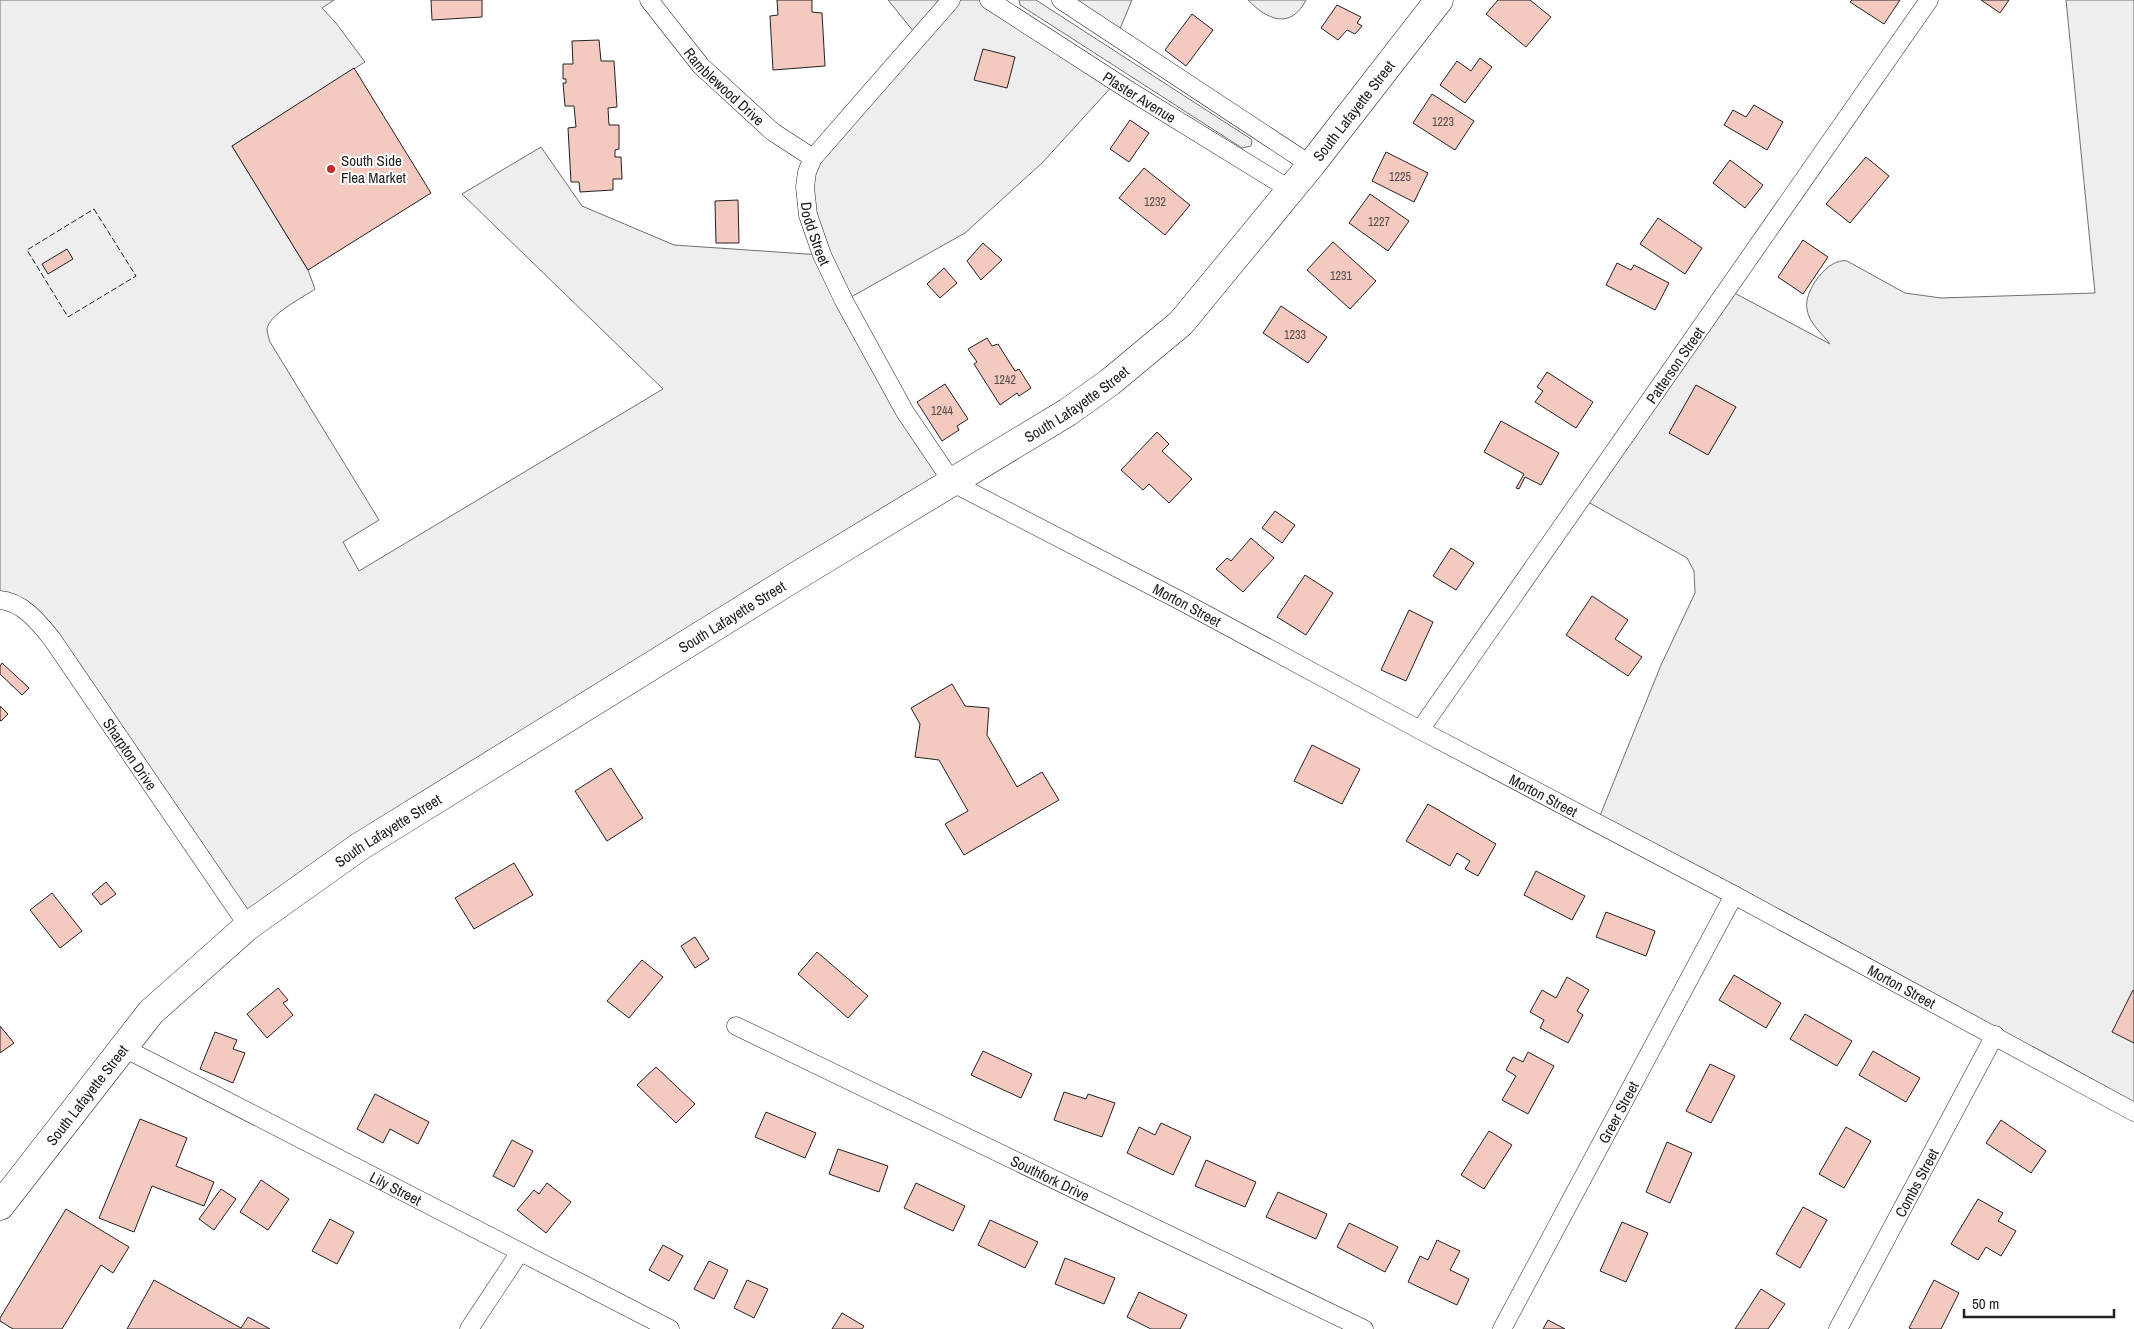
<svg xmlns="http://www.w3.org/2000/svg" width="2134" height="1329" font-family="'Archivo Narrow',sans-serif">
  <rect width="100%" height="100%" fill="#fff"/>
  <g fill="#eee" stroke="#6f6f6f">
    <path d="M 0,0 L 334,0 L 322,8 L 336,23 L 365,62 L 232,146 L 308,270 L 315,289 C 304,297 267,315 267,330 C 267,333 269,338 270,342 L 379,520 L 343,542 L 359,571 L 663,389 L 462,194 L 541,147 L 582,206 L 674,245 L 821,255 L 807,172 L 918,37 L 888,0 L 989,0 L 1116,82 L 1042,163 L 965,233 L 844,301 L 953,483 L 248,926 L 52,639 L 0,600 Z"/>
    <polygon points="1019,0 1036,0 1251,139 1252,141 1251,146 1242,148 1020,5"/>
    <polygon points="1061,0 1132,0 1117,36"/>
    <path d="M 1248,0 L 1306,0 C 1291,30 1267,20 1248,0 Z"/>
    <path d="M 2066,0 L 2134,0 L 2134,1112 L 1597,823 L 1661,665 L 1695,593 L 1694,571 L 1687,558 L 1581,498 L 1727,289 L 1830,344 C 1822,333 1809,324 1807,309 C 1803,292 1828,257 1847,261 L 1905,293 L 1941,298 L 2095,293 Z"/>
  </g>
  <g fill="#f3c9c0" stroke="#222">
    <polygon points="431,0 482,0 482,17 432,20"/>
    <polygon points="777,0 812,0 812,12 822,13 825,66 773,70 770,16 778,15"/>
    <polygon points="1498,0 1530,0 1551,17 1526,47 1486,14"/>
    <polygon points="1852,0 1900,0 1884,24 1850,2"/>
    <polygon points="1981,0 2009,0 2000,13"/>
    <polygon points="1337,5 1361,17 1357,23 1362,26 1355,34 1347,30 1338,40 1321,28"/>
    <polygon points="1192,14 1213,30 1186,66 1165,50"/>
    <polygon points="599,40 601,61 614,61 617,107 608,108 609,125 619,125 619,149 615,150 615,157 621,157 622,179 613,179 613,190 580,192 579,182 571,182 568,128 576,127 574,106 565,106 563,83 566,83 566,79 563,79 563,64 573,64 572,41"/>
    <polygon points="983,49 1015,57 1007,88 974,80"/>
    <polygon points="1480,58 1492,67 1465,103 1440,85 1457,61 1471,71"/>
    <polygon points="354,68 431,193 308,270 232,146"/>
    <polygon points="1432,94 1474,121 1455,150 1413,123"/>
    <polygon points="1754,105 1783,122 1767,150 1724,125 1733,110 1746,117"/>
    <polygon points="1130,120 1149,133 1129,162 1110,149"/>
    <polygon points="1386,152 1428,173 1414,202 1372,181"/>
    <polygon points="1866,157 1889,176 1850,223 1826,204"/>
    <polygon points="1730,160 1763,185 1745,208 1713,183"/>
    <polygon points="1144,168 1190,205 1165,235 1119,198"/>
    <polygon points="1370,194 1409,221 1388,251 1349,223"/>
    <polygon points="738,200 739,243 716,243 715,201"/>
    <polygon points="1658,218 1702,248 1685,274 1640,244"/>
    <polygon points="1803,240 1828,257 1803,294 1778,277"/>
    <polygon points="1333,242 1376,281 1350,309 1307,270"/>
    <polygon points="983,243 1002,260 981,280 967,261"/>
    <polygon points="67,249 73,259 48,274 42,264"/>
    <polygon points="1617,263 1631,270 1634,265 1669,283 1655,310 1606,285"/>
    <polygon points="944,268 957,283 940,298 927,284"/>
    <polygon points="1281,306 1327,337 1308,363 1263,333"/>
    <polygon points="987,338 992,346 998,344 1015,371 1019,369 1031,388 1019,396 1017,393 1000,405 974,364 977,362 968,349"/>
    <polygon points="1547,372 1593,402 1576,428 1535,402 1543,391 1537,387"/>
    <polygon points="945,384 968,419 957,426 959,430 942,441 917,402"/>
    <polygon points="1696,385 1736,407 1708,455 1669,433"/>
    <polygon points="1501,421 1559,453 1541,485 1525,477 1519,489 1516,488 1524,474 1484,452"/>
    <polygon points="1157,432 1169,444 1162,451 1192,479 1169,503 1149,484 1143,490 1121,470"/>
    <polygon points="1275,511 1295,525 1282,543 1262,528"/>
    <polygon points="1251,538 1274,558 1243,592 1216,569 1227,558 1231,561"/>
    <polygon points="1451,548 1474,563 1456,590 1433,576"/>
    <polygon points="1305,575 1333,593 1306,635 1277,617"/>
    <polygon points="1592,596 1628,620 1615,639 1642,657 1628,676 1566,635"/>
    <polygon points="1409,610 1433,622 1406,681 1381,670"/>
    <polygon points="2,663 29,688 22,695 0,674 0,666"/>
    <polygon points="952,684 965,706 989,708 987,735 1017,787 1042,772 1059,800 964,855 945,824 968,811 939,760 915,757 920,724 911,708"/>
    <polygon points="0,706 8,714 1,721 0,720"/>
    <polygon points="1312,745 1360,769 1342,804 1294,781"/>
    <polygon points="611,768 643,818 607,841 575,791"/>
    <polygon points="1428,804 1496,844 1478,876 1465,869 1470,861 1457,853 1450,866 1406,841"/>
    <polygon points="514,863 533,895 474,929 455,898"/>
    <polygon points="1536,871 1585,896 1572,920 1524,895"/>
    <polygon points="106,882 116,894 101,905 92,894"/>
    <polygon points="52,893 82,931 60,948 30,910"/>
    <polygon points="1606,912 1655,931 1646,956 1596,937"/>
    <polygon points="695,937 709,959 695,968 681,946"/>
    <polygon points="817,952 868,996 848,1018 798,974"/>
    <polygon points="642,960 663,977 629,1018 607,1001"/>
    <polygon points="1734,975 1781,1003 1766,1028 1719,1000"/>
    <polygon points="1567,977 1589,990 1577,1011 1583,1015 1568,1043 1540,1028 1544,1020 1530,1012 1542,990 1556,998"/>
    <polygon points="278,988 288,1000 283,1003 293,1015 267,1038 247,1014"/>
    <polygon points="2133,990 2134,991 2134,1043 2112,1032"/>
    <polygon points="1805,1014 1852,1041 1837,1066 1790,1039"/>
    <polygon points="0,1026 14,1043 0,1053"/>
    <polygon points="215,1032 237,1040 233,1049 245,1053 233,1083 200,1069"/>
    <polygon points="983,1051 1032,1074 1021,1098 971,1075"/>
    <polygon points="1873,1051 1920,1078 1906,1102 1859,1075"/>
    <polygon points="1528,1052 1554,1066 1528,1114 1502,1100 1516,1076 1506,1070 1513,1057 1523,1062"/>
    <polygon points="1710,1064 1735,1076 1711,1123 1686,1111"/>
    <polygon points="656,1067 695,1104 676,1123 637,1085"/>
    <polygon points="1064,1092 1086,1099 1088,1094 1115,1103 1102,1137 1054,1120"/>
    <polygon points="375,1094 429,1122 418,1144 390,1129 383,1143 357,1129"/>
    <polygon points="766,1112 816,1133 805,1158 755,1137"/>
    <polygon points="140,1119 187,1138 176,1166 214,1182 204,1206 152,1186 134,1232 99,1218"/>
    <polygon points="2001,1120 2046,1151 2031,1173 1986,1143"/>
    <polygon points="1161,1123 1191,1137 1173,1175 1127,1153 1139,1127 1155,1135"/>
    <polygon points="1846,1127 1871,1141 1844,1188 1819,1174"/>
    <polygon points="1489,1131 1512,1145 1484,1189 1461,1175"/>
    <polygon points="512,1140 533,1151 514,1187 493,1176"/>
    <polygon points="1667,1142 1692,1153 1670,1203 1646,1192"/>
    <polygon points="838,1149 888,1166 879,1192 829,1174"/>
    <polygon points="1206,1160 1256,1182 1245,1207 1195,1186"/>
    <polygon points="261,1180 289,1199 268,1230 240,1212"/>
    <polygon points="547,1183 571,1202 546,1233 517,1210 534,1190 539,1194"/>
    <polygon points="916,1183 965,1206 953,1231 904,1208"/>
    <polygon points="221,1189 236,1199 214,1230 199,1219"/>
    <polygon points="1278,1192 1327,1214 1316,1239 1266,1217"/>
    <polygon points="1978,1199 2003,1213 1998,1221 2016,1231 2001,1256 1986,1247 1978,1260 1951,1244"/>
    <polygon points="1803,1207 1827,1220 1800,1268 1776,1254"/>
    <polygon points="66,1209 129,1247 113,1273 101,1265 62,1329 13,1329 0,1321 0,1318"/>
    <polygon points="330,1219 354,1232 337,1264 312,1251"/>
    <polygon points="990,1220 1038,1242 1025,1268 978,1245"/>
    <polygon points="1622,1222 1648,1233 1626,1282 1600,1271"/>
    <polygon points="1349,1223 1398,1247 1385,1272 1337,1247"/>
    <polygon points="1437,1240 1460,1251 1450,1270 1469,1279 1457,1305 1408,1282 1420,1256 1428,1260"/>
    <polygon points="663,1245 683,1256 669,1281 649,1270"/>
    <polygon points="1065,1258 1115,1278 1104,1304 1055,1284"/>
    <polygon points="709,1261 728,1270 714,1299 694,1289"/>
    <polygon points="154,1280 241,1328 248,1317 270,1329 127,1329"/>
    <polygon points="747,1280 768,1289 754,1318 734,1308"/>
    <polygon points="1934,1280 1959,1293 1941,1329 1912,1329 1909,1328"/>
    <polygon points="1761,1289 1785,1304 1768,1329 1735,1329"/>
    <polygon points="1139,1292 1187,1315 1180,1329 1151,1329 1127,1317"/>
    <polygon points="842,1313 864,1326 862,1329 832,1329"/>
    <polygon points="1548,1320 1565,1329 1543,1329"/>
  </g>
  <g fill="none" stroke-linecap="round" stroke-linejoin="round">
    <g stroke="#222" stroke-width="19">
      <g id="street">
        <path id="s1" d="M 649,0 L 701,66 L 773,132 L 813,158"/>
        <path id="s2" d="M 951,0 L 813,158 L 807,172 L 805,187 L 808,215 L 822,255 L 844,301 L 905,412 L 953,483 L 1181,601 L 1420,730 L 1734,895 L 2134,1112"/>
        <path id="s3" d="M 989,0 L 1130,91 L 1291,190"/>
        <polyline points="1061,0 1311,165"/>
        <path id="s4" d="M 0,600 C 23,602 39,623 52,639 L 248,926"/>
        <path id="s5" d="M 1420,730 L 1929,0"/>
        <path id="s6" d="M 736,1026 L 1364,1329"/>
        <path id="s7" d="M 122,1047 L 670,1329"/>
        <polyline points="469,1329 520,1252"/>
        <path id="s8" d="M 1502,1329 L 1734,895"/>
        <path id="s9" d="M 1838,1329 L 1995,1035"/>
      </g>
    </g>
    <g stroke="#222" stroke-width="29">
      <g id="primary">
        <path id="s10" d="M 0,1206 L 151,1012 L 248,926 L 359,847 L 795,577 L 1068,412 L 1110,382 L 1181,323 L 1311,165 L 1439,0"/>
      </g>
    </g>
    <use href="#street" stroke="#fff" stroke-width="18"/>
    <use href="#primary" stroke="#fff" stroke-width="28"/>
    <polygon stroke="#222" stroke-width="1" stroke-dasharray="6 2.5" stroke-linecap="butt" points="94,209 136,276 68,317 27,250"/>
  </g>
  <circle fill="#c62828" stroke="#fff" stroke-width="2" cx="331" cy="169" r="5"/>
  <g text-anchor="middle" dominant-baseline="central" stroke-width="4" stroke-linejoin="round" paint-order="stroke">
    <g font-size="12" fill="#564c4a">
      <text x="1443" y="122">1223</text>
      <text x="1400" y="177">1225</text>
      <text x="1155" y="202">1232</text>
      <text x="1379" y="222">1227</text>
      <text x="1341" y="276">1231</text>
      <text x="1295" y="335">1233</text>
      <text x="1005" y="380">1242</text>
      <text x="942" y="411">1244</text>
    </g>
    <g font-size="15" fill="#222" stroke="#fff">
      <text stroke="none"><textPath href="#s1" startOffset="115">Ramblewood Drive</textPath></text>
      <text stroke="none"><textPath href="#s3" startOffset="179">Plaster Avenue</textPath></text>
      <text stroke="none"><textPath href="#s10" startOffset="1761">South Lafayette Street</textPath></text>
      <text stroke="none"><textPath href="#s2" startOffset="288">Dodd Street</textPath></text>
      <text stroke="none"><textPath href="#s5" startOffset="445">Patterson Street</textPath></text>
      <text stroke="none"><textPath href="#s10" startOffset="1355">South Lafayette Street</textPath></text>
      <text stroke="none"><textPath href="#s2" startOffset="838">Morton Street</textPath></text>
      <text stroke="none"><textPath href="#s10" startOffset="950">South Lafayette Street</textPath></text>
      <text stroke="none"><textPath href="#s4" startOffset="206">Sharpton Drive</textPath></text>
      <text stroke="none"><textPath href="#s2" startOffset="1242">Morton Street</textPath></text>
      <text stroke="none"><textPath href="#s10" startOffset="545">South Lafayette Street</textPath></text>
      <text stroke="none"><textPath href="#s2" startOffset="1648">Morton Street</textPath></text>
      <text stroke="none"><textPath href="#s10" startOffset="141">South Lafayette Street</textPath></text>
      <text stroke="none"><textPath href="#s8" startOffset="246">Greer Street</textPath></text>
      <text stroke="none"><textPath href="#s6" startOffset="349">Southfork Drive</textPath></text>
      <text stroke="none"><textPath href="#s9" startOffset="166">Combs Street</textPath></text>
      <text stroke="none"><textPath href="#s7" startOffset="308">Lily Street</textPath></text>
    </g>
    <g font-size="15" fill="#222" stroke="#fff" text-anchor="start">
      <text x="341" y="160">South Side<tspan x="341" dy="17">Flea Market</tspan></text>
    </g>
  </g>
  <path d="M1964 1309v8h150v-8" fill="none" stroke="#222222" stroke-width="2.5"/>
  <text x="1972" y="1309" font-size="15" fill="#222222" stroke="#ffffff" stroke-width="4" paint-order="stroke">50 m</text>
</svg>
